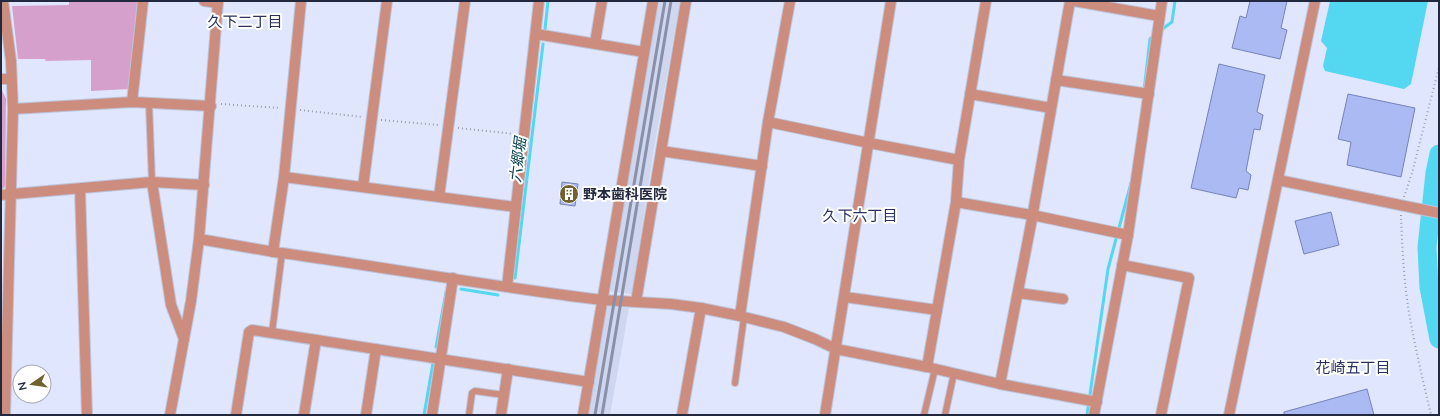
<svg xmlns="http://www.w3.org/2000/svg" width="1440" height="416" font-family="'Nunito Sans','Noto Sans JP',sans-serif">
  <rect width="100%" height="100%" fill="#dfe6fe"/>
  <g fill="#ced6f0">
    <polygon points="658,1 680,1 653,154 632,294 608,291"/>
    <polygon points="605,306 629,308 610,415 587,415"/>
  </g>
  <g fill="#d5a0cc">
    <polygon points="69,1 140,1 129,89 91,91 91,60 46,61 45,59 18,59 12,6 69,5"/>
    <polygon points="1,88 6,99 5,186 1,191"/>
  </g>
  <polygon fill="#54d7f0" points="1330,1 1428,1 1411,84 1404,89 1325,71 1323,66 1327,48 1321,41"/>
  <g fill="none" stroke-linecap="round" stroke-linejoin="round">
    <g stroke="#54d7f0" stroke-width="3">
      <polyline points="545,29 548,1"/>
      <polyline points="1161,30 1172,22 1175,1"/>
      <polyline points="1144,91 1150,39 1155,35"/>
      <polyline points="515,278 543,44"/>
      <polyline points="461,289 498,295"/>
      <polyline points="436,347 446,292"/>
      <polyline points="424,415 433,363"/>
      <polyline points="1087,415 1108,269 1131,183"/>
    </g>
    <polyline stroke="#54d7f0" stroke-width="19" points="1439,154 1435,173 1427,247 1429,287 1439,339"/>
  </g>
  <g fill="#abbaf3" stroke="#7583b9">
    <polygon points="1250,1 1287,1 1281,28 1287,30 1280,59 1232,48 1240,16 1246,18"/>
    <polygon points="1219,64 1265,75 1257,112 1263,115 1260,130 1254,129 1246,171 1251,175 1248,190 1239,188 1236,198 1191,188"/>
    <polygon points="1348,94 1415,108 1401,177 1347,165 1351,142 1338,139"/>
    <polygon points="562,182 578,184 575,206 560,204"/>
    <polygon points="1331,212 1339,245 1304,254 1295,221"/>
    <polygon points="1367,389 1374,415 1284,415 1284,412"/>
  </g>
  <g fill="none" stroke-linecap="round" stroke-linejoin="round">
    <g stroke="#bdc4db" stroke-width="8">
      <g id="service">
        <polyline points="149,103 152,182"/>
        <polyline points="272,333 282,253"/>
        <polyline points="735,383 744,317"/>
        <polyline points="469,415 472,393 475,391 504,395"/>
        <polyline points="924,415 935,369"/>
        <polyline points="945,415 954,373"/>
      </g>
    </g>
    <g stroke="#bdc4db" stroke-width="12">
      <g id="minor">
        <polyline points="3,1 11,61 13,109 5,415"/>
        <polyline points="204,1 218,3"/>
        <polyline points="1074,1 1159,16"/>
        <polyline points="536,34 644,52"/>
        <polyline points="595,43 602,1"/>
        <polyline points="1,79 11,79"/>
        <polyline points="1056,80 1149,94"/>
        <polyline points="970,94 1051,108"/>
        <polyline points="132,102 143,1"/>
        <polyline points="13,109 132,102 211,106"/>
        <polyline points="768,122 869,143 959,160"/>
        <polyline points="661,151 762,166"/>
        <polyline points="284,177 516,207"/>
        <polyline points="152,182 171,305 184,339"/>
        <polyline points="363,187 387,1"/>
        <polyline points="80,189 87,415"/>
        <polyline points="1,195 152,182 204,185"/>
        <polyline points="439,197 465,1"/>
        <polyline points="956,202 1032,215 1128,235"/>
        <polyline points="199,239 280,253"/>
        <polyline points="273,252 284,177 301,1"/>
        <polyline points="1122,265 1189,278 1161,415"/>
        <polyline points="507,287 539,1"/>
        <polyline points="1018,293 1063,299"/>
        <polyline points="845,297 937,310"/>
        <polyline points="602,300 671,304 701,308 740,316 784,327 815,339 836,349 927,367 1000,384 1097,402"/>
        <polyline points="636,302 686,1"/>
        <polyline points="740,316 768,122 790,1"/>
        <polyline points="927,367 956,202 959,160 986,1"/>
        <polyline points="1000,384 1031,224 1070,1"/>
        <polyline points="236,415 249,332 252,330 589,382"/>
        <polyline points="304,415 316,340"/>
        <polyline points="366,415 376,349"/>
        <polyline points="432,415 453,278"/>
        <polyline points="501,415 508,369"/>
        <polyline points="583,415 653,1"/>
        <polyline points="682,415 701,308"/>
        <polyline points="1094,415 1128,235 1162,1"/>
      </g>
    </g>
    <g stroke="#bdc4db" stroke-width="12">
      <g id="tertiary">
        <polyline points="1278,180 1439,213"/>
        <path d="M 282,253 C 389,268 495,287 602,300"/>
        <polyline points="170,415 191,301 199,239 218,1"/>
        <polyline points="825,415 891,1"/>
        <polyline points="1229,415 1315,1"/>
      </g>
    </g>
    <g stroke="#969cb4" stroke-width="2" stroke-dasharray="1 3" stroke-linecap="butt">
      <polyline points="221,104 280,108"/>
      <polyline points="300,110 363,117"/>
      <polyline points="381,120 439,125"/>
      <polyline points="458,128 515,134"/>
      <polyline points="1404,197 1412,173 1439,67"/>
      <path d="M 1401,215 C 1402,247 1404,281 1409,313 C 1415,347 1423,381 1431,415"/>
    </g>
    <use href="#service" stroke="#cc8d7f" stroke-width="6"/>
    <use href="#minor" stroke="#cc8d7f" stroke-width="10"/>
    <use href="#tertiary" stroke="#cc8d7f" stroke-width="10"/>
    <g stroke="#8990a7" stroke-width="3">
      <polyline points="595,415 665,1"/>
      <polyline points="602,415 671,1"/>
    </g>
  </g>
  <defs>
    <g id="building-disc" transform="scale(1)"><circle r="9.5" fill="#70612e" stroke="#fff"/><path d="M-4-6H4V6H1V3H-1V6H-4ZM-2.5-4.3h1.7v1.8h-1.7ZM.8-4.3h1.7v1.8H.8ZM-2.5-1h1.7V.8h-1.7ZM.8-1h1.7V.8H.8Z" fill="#fff"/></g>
  </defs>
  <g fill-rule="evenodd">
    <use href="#building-disc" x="569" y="194"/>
  </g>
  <g text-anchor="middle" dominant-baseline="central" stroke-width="4" stroke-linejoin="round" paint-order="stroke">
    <g font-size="14" font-weight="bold" fill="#22283e" stroke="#fff" text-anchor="start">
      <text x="583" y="194">野本歯科医院</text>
    </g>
    <g font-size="15" fill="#293261" stroke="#fff">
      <text x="245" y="22">久下二丁目</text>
      <text x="860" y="216">久下六丁目</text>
      <text x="1353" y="368">花崎五丁目</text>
    </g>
    <g font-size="15" font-style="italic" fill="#06434e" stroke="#fff">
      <text transform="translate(518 160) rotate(-83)">六郷堀</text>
    </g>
  </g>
  <rect width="1440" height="416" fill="none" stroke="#22283e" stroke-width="4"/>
  <g transform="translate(32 384) rotate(257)"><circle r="19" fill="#ffffff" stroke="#a7a9b2"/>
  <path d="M0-3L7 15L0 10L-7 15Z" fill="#70612e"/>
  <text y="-6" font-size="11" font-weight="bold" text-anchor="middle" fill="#22283e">N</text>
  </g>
</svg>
